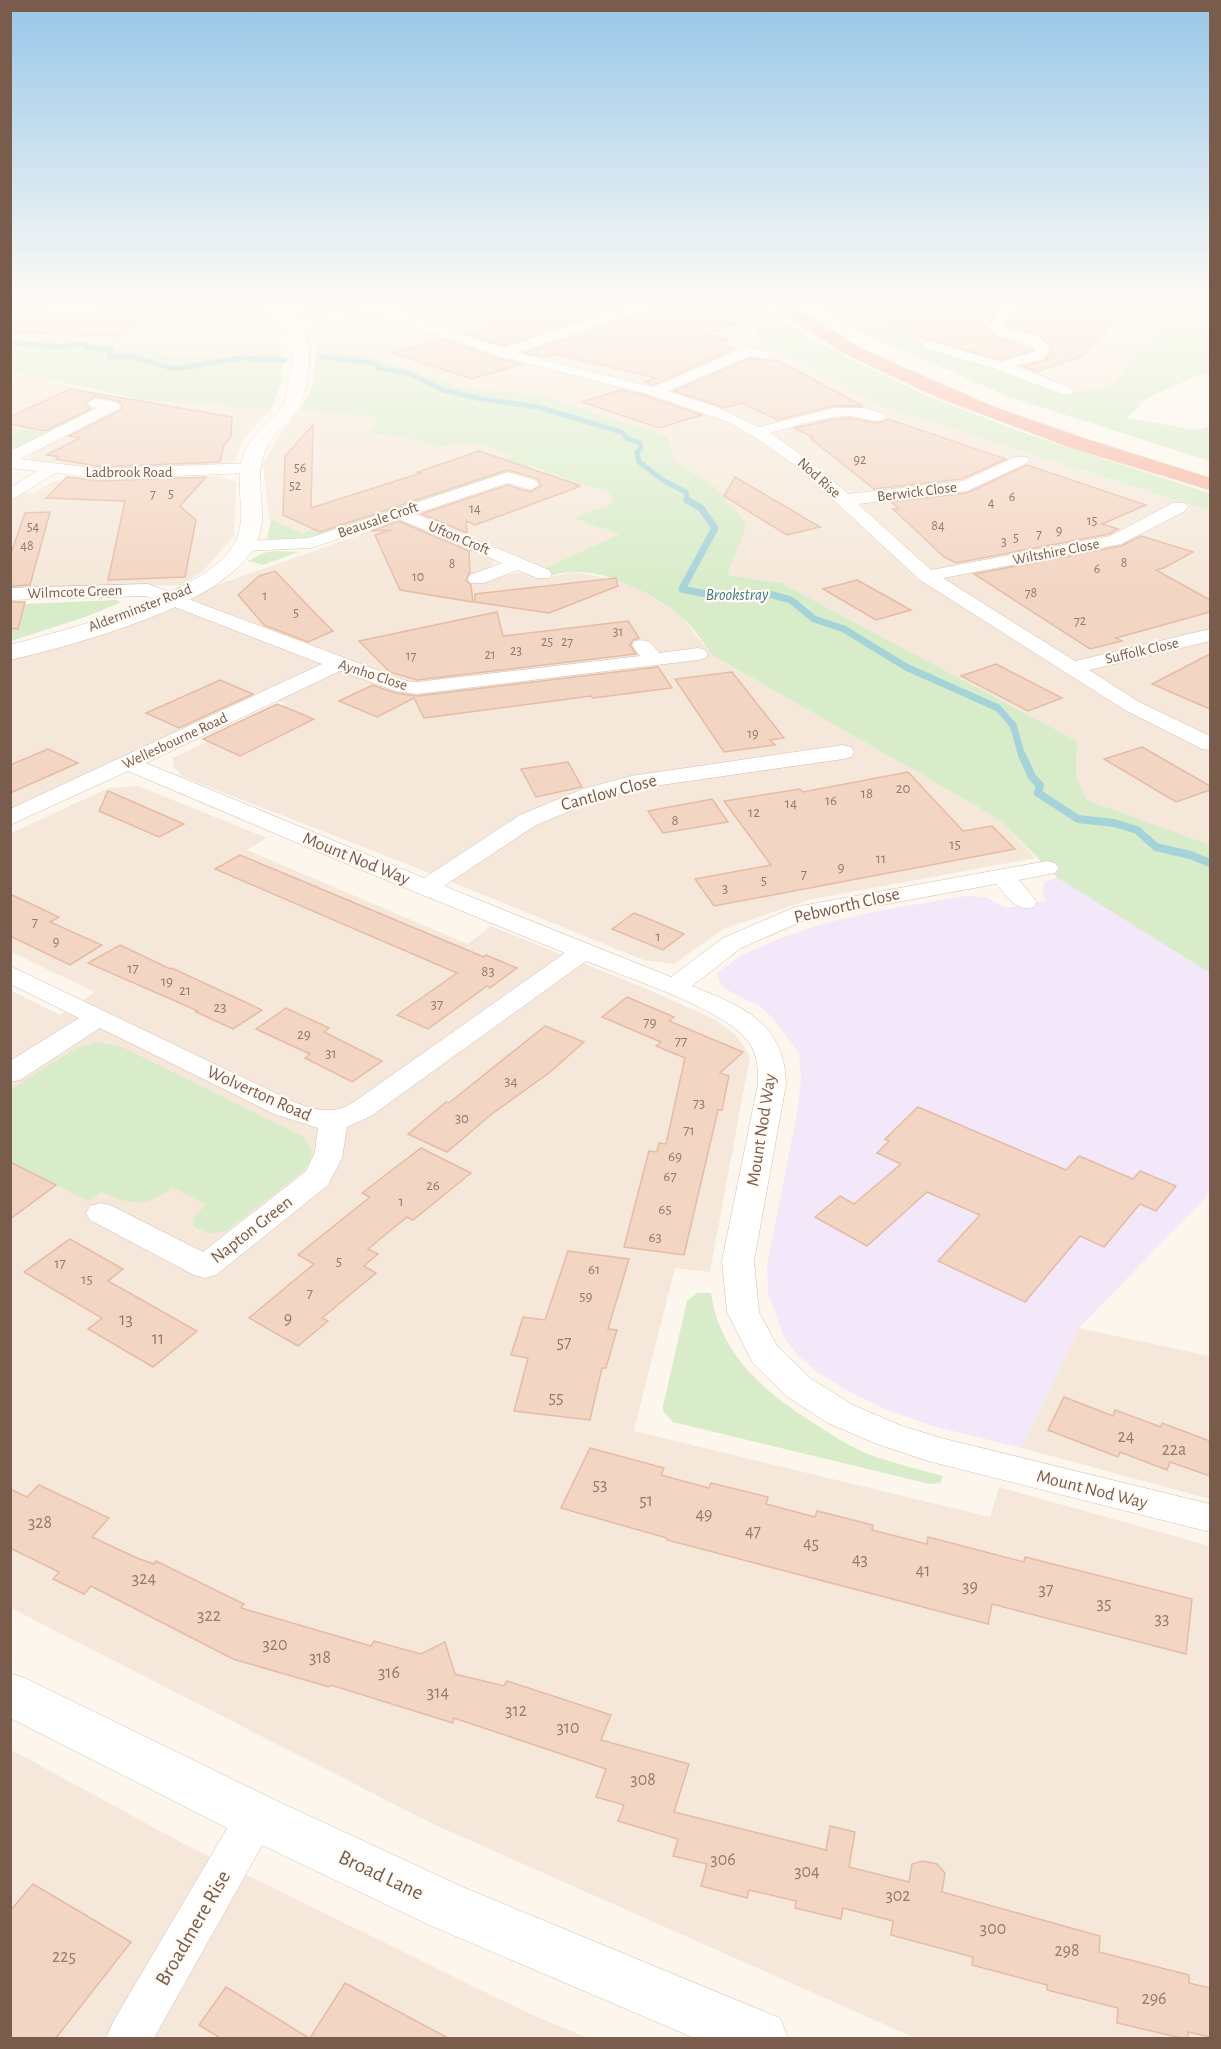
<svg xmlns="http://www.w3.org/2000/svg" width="1221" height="2049" font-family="'Alegreya Sans',sans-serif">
  <rect width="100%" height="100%" fill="#fdf6ec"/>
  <g fill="#f5e8da">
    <polygon points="10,303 264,303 273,316 283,353 185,358 112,345 11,339"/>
    <polygon points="300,303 727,303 755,331 760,344 799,360 878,405 1210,511 1210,845 1087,800 1076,777 1077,741 781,583 726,575 714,486 673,460 538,395 456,387 426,374 396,366 369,355 316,353 309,317"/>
    <polygon points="858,303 1190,303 1169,320 1110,388 1074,391 1006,364 923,345 907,336 905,327 880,317"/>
    <polygon points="11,371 105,394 11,436"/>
    <polygon points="141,400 271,409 244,438 235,461 220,467 89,470 31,462 29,457 32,453"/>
    <polygon points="300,410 379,417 369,433 409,438 438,447 479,443 515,457 300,533 269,518 263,464 284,428"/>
    <polygon points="544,471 611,494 612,504 573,518 621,534 545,568 423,515 424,511 488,488 500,486 520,490 538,484 532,477"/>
    <polygon points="218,476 236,482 234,536 203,571 182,585 11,590 11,491 33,494 52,482 68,479 104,481"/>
    <polygon points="385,526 409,526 495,559 490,567 469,577 482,583 514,573 529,573 544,578 574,572 628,582 682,617 712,655 973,804 1003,823 1036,858 812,899 723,929 674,964 644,960 412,866 183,777 173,766 173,758 286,704 260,693 11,809 10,659 164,610 214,586"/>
    <polygon points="138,786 267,838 247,850 468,944 491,926 642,987 714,1019 736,1035 750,1056 710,1272 675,1268 634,1431 990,1517 999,1487 1210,1546 1210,2038 915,2038 431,1823 11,1608 10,990 60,1015 95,992 11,952 11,833 109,788"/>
    <polygon points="1078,1328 1210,1356 1210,1499 1022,1448"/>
    <polygon points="10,1749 184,1844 530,2014 588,2038 11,2038"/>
  </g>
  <g fill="#f3e8fa">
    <polygon points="1190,303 1210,303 1210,341 1169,320"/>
    <polygon points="1058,877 1210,973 1210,1193 1079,1328 1022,1448 933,1426 885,1409 844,1389 816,1371 798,1356 784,1337 768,1293 767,1266 797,1113 801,1080 799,1053 774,1019 758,1005 732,993 720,984 717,973 742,955 779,939 825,923 877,911 966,896 986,897 1005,908 1046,901 1042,891 1045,882"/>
  </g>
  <g fill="#d8ecc9">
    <polygon points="727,303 754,303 814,341 923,394 1027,434 1210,493 1210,511 878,405 799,360 760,344 755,330"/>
    <polygon points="817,303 858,303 880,317 905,328 907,336 923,345 1067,392 1110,388 1169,320 1210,329 1210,374 1203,373 1147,398 1127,418 1195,430 1210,426 1210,461 1009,397 861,332"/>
    <polygon points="11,339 112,345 185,358 283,353 282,382 271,409 141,400 11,371"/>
    <path d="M 316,353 L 369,355 L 396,366 L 426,374 L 456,387 L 538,395 L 668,436 L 673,460 L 714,486 L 747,524 L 727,575 L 781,583 L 1077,741 L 1076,777 L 1087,800 L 1210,845 L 1210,973 L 1058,878 L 1003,823 L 973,804 L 712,655 C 703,643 693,625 680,616 C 648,591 595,562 553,575 L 545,568 L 620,534 L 572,518 L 612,504 L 611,494 L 530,466 L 315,539 L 272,540 L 267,538 L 271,519 L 301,533 L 514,457 L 479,443 L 438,447 L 409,438 L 369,433 L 378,417 L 300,410 L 313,385 Z"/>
    <polygon points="76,407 92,412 11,453 10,436"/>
    <polygon points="274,551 299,552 263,565 248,561 263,553"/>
    <polygon points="117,600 121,602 88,616 11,641 10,620 20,617 25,604"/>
    <path d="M 97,1042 L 122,1047 L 302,1136 L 312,1151 L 309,1163 L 303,1171 L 226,1231 L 209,1234 L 194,1227 C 190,1216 200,1212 206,1205 L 172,1187 C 147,1208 130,1205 101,1192 L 88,1201 L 11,1163 L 10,1090 L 76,1048 Z"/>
    <path d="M 697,1293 L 711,1293 C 720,1357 768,1395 820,1427 C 835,1437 851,1447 868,1454 C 892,1463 918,1469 943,1476 L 940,1483 L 930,1484 L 673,1422 L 663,1411 L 663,1406 L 687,1301 Z"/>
  </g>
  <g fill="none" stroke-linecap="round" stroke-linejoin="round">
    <g stroke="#a5d3da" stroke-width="5">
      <polyline points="10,343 58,347 84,344 89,348 111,349 109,357 135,357 174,369 241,358 285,360"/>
      <polyline points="322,357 373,363 379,368 411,374 443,390 481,399 538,407 621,432 628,439 640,443 641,448 637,452 639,462 664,481 686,492 687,500 690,502"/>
    </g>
    <polyline stroke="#a5d3da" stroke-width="7" points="687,500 701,508 715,528 682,589 706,594 765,593 791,600 814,619 844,629 906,667 998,708 1013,725 1022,756"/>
    <polyline stroke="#a5d3da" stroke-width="8" points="1022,755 1032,777 1040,785 1038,793 1078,819 1114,823 1137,830 1156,847 1190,855 1210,863"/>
  </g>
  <g fill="#f3d5c3" stroke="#e6bba3" stroke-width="1.5">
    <polygon points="442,303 503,303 529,312 530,303 629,303 503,346 467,334 496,326 441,307"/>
    <polygon points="659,303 712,303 713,306 693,313 736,324 707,334 728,340 716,344 735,349 653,385 644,382 656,378 555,354 544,357 525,353 657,308"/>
    <polygon points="861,303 1002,303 986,327 987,330 998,337 1033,350 1001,360 916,336"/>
    <polygon points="1020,303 1129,303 1082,356 1036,372 1023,366 1046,360 1052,348 1039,335 1006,326"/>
    <polygon points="10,304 44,306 43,308 48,312 72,316 90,316 102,312 94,305 151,310 118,336 10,332"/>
    <polygon points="444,340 497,358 521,364 472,379 392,353"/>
    <polygon points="750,358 779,361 863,406 833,406 777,420 742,403 725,408 674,391"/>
    <polygon points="70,389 232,417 231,437 224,445 220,462 102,467 56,459 59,457 47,455 80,438 69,436 119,411 123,406 118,401 95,396 85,403 91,409 45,431 10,424 10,417"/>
    <polygon points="621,390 646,396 702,415 659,428 582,402"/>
    <polygon points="850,418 875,423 883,422 888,419 1006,459 962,479 874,489 810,438 813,437 794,428 830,420"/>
    <polygon points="313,425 311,508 421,473 418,472 479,451 579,485 575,486 579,487 475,525 466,521 467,533 421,514 508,485 530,492 541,486 538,479 507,470 320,532 283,515 285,456"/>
    <polygon points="1027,465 1146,505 1102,524 1118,529 1109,534 956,563 944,557 893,509 899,509 891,502 967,493"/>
    <polygon points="67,477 102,481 206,477 180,506 196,520 185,577 108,580 125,501 46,498"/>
    <polygon points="735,477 820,527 787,535 724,496"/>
    <polygon points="50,512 30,585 10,586 10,556 25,513"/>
    <polygon points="399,521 469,551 470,572 466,580 471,585 473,602 400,590 375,535 391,530 371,531"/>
    <polygon points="1141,536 1193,552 1164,568 1156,570 1210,600 1210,612 1116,638 1122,641 1090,649 974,574 1121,546"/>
    <polygon points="275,571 315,613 333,631 308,642 264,625 238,595 259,576"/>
    <polygon points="616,578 618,586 549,613 475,602 475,594"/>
    <polygon points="857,580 911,610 876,620 823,589"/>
    <polygon points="10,602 25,602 18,629 10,628"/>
    <polygon points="497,612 503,636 628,621 639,638 633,640 630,645 636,654 417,680 390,672 359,641"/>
    <polygon points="1210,654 1210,709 1152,684"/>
    <polygon points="996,664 1062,698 1028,711 961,676"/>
    <polygon points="658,667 672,688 593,698 591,696 424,718 414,698 377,717 339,701 373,685 395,693 417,696"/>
    <polygon points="732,672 784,738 770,740 775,745 724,752 675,679"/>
    <polygon points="220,680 253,694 179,728 146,713"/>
    <polygon points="277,704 314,719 240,756 203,739"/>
    <polygon points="1142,747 1210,786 1210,790 1176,802 1104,759"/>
    <polygon points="48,749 78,763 10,793 10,765"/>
    <polygon points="568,762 582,787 536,797 521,769"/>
    <polygon points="908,772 963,831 992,826 1015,849 714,906 695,879 771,865 724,801 800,789 803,792"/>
    <polygon points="108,791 161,814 184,824 159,837 99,811"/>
    <polygon points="712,799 728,822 663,833 648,811"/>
    <polygon points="240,855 484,957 486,955 517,968 490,988 487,986 428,1029 397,1015 457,973 215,869"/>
    <polygon points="10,894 59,917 50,922 102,945 70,965 10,936"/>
    <polygon points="634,913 654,921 684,934 663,950 612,929"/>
    <polygon points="120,945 170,969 172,968 262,1010 233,1029 196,1012 198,1011 88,963"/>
    <polygon points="627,997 674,1017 669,1021 743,1052 720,1073 729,1076 722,1110 718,1110 684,1255 624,1247 649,1151 657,1152 659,1143 666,1144 685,1058 656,1046 661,1042 602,1017"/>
    <polygon points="286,1008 329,1028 324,1032 382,1061 352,1082 305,1058 310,1054 256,1029"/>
    <polygon points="545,1026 584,1042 549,1073 493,1113 447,1152 408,1134 446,1102 449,1103"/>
    <polygon points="918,1107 1066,1170 1079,1156 1133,1179 1140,1171 1176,1186 1156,1211 1140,1204 1104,1247 1080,1236 1025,1302 938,1261 980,1215 927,1192 867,1246 815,1217 840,1196 854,1204 901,1164 877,1153 889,1141 885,1139"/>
    <polygon points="421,1148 471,1173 413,1220 407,1217 368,1249 378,1254 364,1266 376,1273 322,1318 328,1321 298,1346 249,1318 314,1264 298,1255 370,1197 362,1193"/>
    <polygon points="10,1162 56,1185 10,1219"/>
    <polygon points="70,1239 123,1269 108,1281 197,1331 153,1367 88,1329 102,1318 24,1272"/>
    <polygon points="568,1251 629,1259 608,1329 617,1330 606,1368 602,1368 590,1420 514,1411 528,1358 511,1355 523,1317 545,1320"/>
    <polygon points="1064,1397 1113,1416 1115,1410 1161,1427 1162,1423 1210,1441 1210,1476 1170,1462 1167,1470 1120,1452 1118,1457 1048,1430"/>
    <polygon points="590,1448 664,1468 661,1475 709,1488 711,1483 768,1497 766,1504 815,1517 817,1511 873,1525 872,1530 927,1544 928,1537 1024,1562 1025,1557 1192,1599 1186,1654 992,1604 988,1624 667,1540 667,1538 561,1508"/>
    <polygon points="39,1485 109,1518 92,1537 137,1558 154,1564 156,1561 244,1604 241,1608 371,1646 374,1641 421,1654 445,1642 455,1674 504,1686 507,1681 611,1715 601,1740 689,1764 674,1812 826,1850 830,1826 855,1832 849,1867 909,1882 912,1864 923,1861 937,1864 945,1873 942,1892 1100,1936 1099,1952 1189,1975 1189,1983 1210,1988 1210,2037 1188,2032 1188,2038 1181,2038 1117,2023 1118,2008 1047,1990 1047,1985 972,1965 973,1957 891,1935 893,1921 843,1908 841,1919 795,1908 796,1901 749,1890 747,1898 701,1886 707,1864 673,1856 678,1839 618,1821 624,1805 596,1797 606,1769 454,1718 453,1723 331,1685 329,1687 233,1659 91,1586 84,1594 53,1579 59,1572 10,1548 10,1489 27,1497"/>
    <polygon points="33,1884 131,1942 56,2038 10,2038 10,1911"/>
    <polygon points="345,1983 448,2038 310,2038"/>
    <polygon points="226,1987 309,2038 220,2038 199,2025"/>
  </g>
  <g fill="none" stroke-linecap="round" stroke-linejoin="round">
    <g stroke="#d1beb0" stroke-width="1">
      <g id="street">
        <path d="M 50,303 L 93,307 L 100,311 C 92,317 53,314 45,308 Z"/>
        <path d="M 391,303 L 401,303 L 403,306 L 393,311 L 503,348 L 637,303 L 657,303 L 656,306 L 517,353 L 653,387 L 744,348 L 749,347 L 768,352 L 770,355 L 768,358 L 763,359 L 750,356 L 668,391 L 712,405 L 759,427 L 834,408 L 865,408 L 883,414 L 886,417 L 883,420 C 873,423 862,417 850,416 C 823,416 796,426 770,433 L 809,460 L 848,494 L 963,481 L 1015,457 L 1027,457 L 1029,460 L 1027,463 L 967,491 L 858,504 L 931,570 L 1110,536 L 1173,503 L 1185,503 L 1188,507 L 1185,511 L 1121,544 L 943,578 L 1075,661 L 1210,629 L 1210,641 L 1089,670 L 1139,702 L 1210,736 L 1210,750 L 1202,749 L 1125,710 L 920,580 L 798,467 L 753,436 L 728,422 L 647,394 L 498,356 L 378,314 L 292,328 L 285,324 L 292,320 L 352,312 Z"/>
        <path d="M 1005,303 L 1018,303 L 1003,327 L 1038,337 L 1050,348 L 1045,358 L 1015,366 L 1071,388 L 1073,391 L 1071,394 L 1061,394 L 996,369 L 924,348 L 922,345 L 929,341 L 1001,362 L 1034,352 L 1036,349 C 1022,337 1001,342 988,328 Z"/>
        <polygon points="95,398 118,403 121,406 118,409 20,459 102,469 249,463 257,468 249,473 102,479 55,473 10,501 10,488 37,471 10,468 10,451 97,408 90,406 87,403"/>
        <polygon points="508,472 537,481 539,485 531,490 508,483 415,514 549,570 552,574 549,578 537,578 518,570 484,583 470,583 468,579 470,575 502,563 399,519 311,548 245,551 239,550 236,546 239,542 245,541 309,538"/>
        <path d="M 148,584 L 406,681 L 417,682 L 640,656 L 632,645 L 635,641 C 648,638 652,644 659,653 L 698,648 L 705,650 L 708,654 L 705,658 L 698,660 L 417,694 L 396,691 L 340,671 L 146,763 L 424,878 L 520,815 L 583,789 L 631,776 L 843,745 L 851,747 L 854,752 L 851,757 L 843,759 L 633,789 L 599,799 L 536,825 L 444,886 L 671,977 L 723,938 L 795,907 L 1047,861 L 1055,863 L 1059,868 L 1055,873 L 1019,880 L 1037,902 L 1034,907 C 1015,912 1008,897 996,884 L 810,918 L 741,948 L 692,986 C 742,1006 785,1023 786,1084 L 754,1261 L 759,1312 L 777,1346 L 810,1378 L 853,1405 L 902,1426 L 941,1438 L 1210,1504 L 1210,1532 L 928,1461 L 877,1444 L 828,1423 L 786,1396 L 752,1362 L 727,1312 L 722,1261 L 758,1084 C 758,1070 758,1056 750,1044 C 729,1010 625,977 586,961 L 371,1116 L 347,1127 L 342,1158 L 328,1185 L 216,1275 L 205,1278 L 194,1275 L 90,1220 L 86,1213 L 90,1206 L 101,1203 L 112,1206 L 203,1252 L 306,1171 L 315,1152 L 318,1128 L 274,1114 L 100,1028 L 20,1080 L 10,1082 L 10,1061 L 79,1018 L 10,984 L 10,966 L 294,1102 C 316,1110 330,1115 351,1104 L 565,953 L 354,867 L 128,771 L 10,825 L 10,809 L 322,664 L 146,596 L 10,600 L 10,588 Z"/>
        <polygon points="257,1798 272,1803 278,1817 154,2038 106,2038 113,2022 242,1803"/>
      </g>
    </g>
    <g stroke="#d6c0b0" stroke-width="1">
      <g id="secondary">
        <path d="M 273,303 L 289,303 C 308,331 314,352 306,385 C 304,396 302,405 295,414 C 287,425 275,432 268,445 C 250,478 270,507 258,539 C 234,604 73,645 10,660 L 10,645 C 64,630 216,593 237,538 C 249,507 229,479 249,444 C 257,429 273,421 282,407 C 286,401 286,392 288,385 C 296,352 292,332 273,303 Z"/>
        <polygon points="10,1673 27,1679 275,1800 465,1888 780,2018 788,2038 694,2038 427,1924 239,1834 10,1718"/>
      </g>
    </g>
    <g stroke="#dad1cd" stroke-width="1">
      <polygon id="highway" points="769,303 788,303 864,350 994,407 1083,438 1210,478 1210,490 1069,447 937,397 841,352"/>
    </g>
    <use href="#street" fill="#fff" fill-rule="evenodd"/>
    <use href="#secondary" fill="#fff" fill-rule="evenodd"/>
    <use href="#highway" fill="#f7b7a3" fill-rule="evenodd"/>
  </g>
  <linearGradient id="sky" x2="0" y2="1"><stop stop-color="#97c7e8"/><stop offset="0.51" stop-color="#fefbf6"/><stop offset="1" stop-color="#fefbf6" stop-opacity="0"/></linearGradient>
  <rect width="1221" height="590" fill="url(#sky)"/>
  <g text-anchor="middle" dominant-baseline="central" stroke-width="4.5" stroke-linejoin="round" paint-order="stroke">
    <g font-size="14" fill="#987a6a">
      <text x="860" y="460">92</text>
      <text x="300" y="468">56</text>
      <text x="295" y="486">52</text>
      <text x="153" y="494">7</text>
      <text x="171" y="494">5</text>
      <text x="1012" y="497">6</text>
      <text x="991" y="503">4</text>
      <text x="475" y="509">14</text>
      <text x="1092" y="521">15</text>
      <text x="938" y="526">84</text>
      <text x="33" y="527">54</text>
      <text x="1059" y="531">9</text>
      <text x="1039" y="534">7</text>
      <text x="1016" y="538">5</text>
      <text x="1004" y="542">3</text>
      <text x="27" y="546">48</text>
      <text x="1124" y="563">8</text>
      <text x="452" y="564">8</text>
      <text x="1097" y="569">6</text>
      <text x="418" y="577">10</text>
      <text x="1031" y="593">78</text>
      <text x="265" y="596">1</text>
      <text x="296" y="613">5</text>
      <text x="1080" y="621">72</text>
      <text x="618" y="632">31</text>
      <text x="547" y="642">25</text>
      <text x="567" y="642">27</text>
      <text x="516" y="651">23</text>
      <text x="490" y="655">21</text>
      <text x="411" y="656">17</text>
      <text x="753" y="734">19</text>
    </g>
    <g font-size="15" fill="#7a5c4d" stroke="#fffaf3">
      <text x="129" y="472">Ladbrook Road</text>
      <text transform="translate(819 478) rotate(42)">Nod Rise</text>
      <text transform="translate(917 492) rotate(-7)">Berwick Close</text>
      <text transform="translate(378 520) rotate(-19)">Beausale Croft</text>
      <text transform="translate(459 538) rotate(23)">Ufton Croft</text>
      <text transform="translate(1056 552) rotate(-11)">Wiltshire Close</text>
      <text transform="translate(75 592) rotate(-2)">Wilmcote Green</text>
      <text transform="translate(140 608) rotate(-21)">Alderminster Road</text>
      <text transform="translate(1142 651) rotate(-13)">Suffolk Close</text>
      <text transform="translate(373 675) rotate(18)">Aynho Close</text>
      <text transform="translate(175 741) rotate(-25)">Wellesbourne Road</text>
    </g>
    <g font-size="15" fill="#987a6a">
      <text x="903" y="788">20</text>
      <text x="867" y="793">18</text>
      <text x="831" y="800">16</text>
      <text x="791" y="803">14</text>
      <text x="754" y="812">12</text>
      <text x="675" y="820">8</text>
      <text x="955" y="844">15</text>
      <text x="881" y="858">11</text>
      <text x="841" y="867">9</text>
      <text x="804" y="874">7</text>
      <text x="764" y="880">5</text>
      <text x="725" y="888">3</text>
      <text x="35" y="922">7</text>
      <text x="658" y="936">1</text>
      <text x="56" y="941">9</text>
      <text x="133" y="968">17</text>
      <text x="488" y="971">83</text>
      <text x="167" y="981">19</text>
      <text x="185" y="990">21</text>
      <text x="437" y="1004">37</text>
      <text x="220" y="1007">23</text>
      <text x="650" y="1022">79</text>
      <text x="304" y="1034">29</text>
      <text x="681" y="1041">77</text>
      <text x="331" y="1053">31</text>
      <text x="511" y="1081">34</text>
      <text x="699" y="1103">73</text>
      <text x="462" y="1118">30</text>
      <text x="689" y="1130">71</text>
      <text x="675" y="1156">69</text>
      <text x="670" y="1176">67</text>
      <text x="433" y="1185">26</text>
      <text x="401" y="1201">1</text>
      <text x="665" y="1209">65</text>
      <text x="655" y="1237">63</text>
      <text x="339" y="1261">5</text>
      <text x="60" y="1263">17</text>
      <text x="594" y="1269">61</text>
      <text x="87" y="1279">15</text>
      <text x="310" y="1293">7</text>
      <text x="586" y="1296">59</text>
    </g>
    <g font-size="16" font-style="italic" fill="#437c86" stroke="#fffaf3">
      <text x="737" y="595">Brookstray</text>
    </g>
    <g font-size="18" fill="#7a5c4d" stroke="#fffaf3">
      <text transform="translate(609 793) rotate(-15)">Cantlow Close</text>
      <text transform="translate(356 859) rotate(22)">Mount Nod Way</text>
      <text transform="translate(847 906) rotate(-13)">Pebworth Close</text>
      <text transform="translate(259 1094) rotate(24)">Wolverton Road</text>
      <text transform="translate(762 1130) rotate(-81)">Mount Nod Way</text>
      <text transform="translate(252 1230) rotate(-38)">Napton Green</text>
      <text transform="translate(1092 1490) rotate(14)">Mount Nod Way</text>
    </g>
    <g font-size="18" fill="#987a6a">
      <text x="288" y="1319">9</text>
      <text x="126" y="1320">13</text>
      <text x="158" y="1339">11</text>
      <text x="564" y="1343">57</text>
      <text x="556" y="1398">55</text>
      <text x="1126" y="1437">24</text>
      <text x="1174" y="1450">22a</text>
      <text x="600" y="1485">53</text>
      <text x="646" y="1501">51</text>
      <text x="704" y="1515">49</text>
      <text x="40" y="1523">328</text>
      <text x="753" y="1532">47</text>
      <text x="811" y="1544">45</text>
      <text x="860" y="1560">43</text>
      <text x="923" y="1571">41</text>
      <text x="144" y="1579">324</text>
      <text x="970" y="1587">39</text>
      <text x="1046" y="1590">37</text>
      <text x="1104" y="1604">35</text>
      <text x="209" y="1616">322</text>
      <text x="1162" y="1619">33</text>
      <text x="275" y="1645">320</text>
      <text x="320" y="1658">318</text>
      <text x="389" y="1673">316</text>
      <text x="438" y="1693">314</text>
      <text x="516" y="1711">312</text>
      <text x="568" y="1728">310</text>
      <text x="643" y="1780">308</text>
      <text x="723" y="1860">306</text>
      <text x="807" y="1872">304</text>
      <text x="898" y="1896">302</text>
      <text x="993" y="1929">300</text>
      <text x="1067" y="1951">298</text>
      <text x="64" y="1957">225</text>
      <text x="1154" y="1999">296</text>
    </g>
    <g font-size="21" fill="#7a5c4d" stroke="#fffaf3">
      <text transform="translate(381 1875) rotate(25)">Broad Lane</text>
      <text transform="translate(193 1928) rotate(-60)">Broadmere Rise</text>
    </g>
  </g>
  <rect width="1221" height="2049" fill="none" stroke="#7a5c4d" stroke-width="24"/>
</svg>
